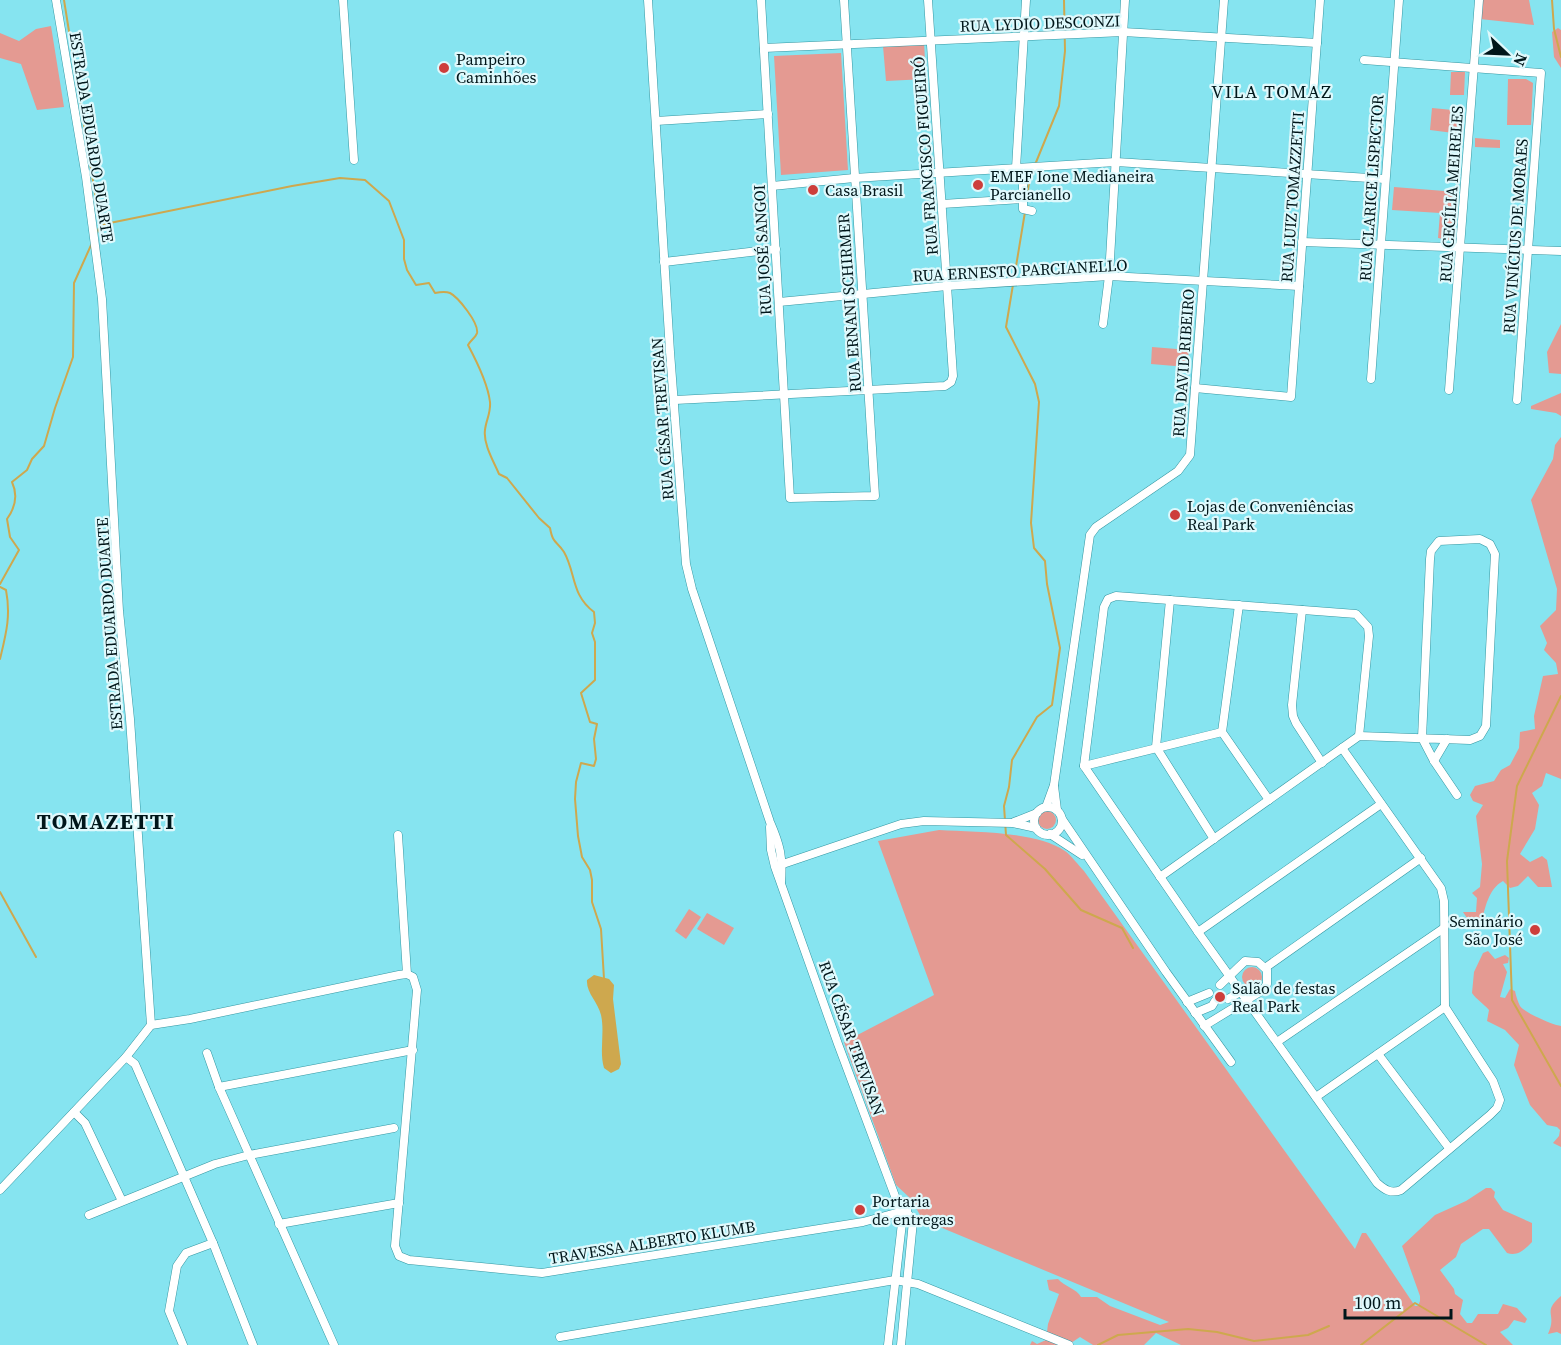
<svg xmlns="http://www.w3.org/2000/svg" width="1561" height="1345" font-family="'Source Serif 4',serif">
  <rect width="100%" height="100%" fill="#86e4f0"/>
  <g fill="#e49a92">
    <polygon points="1482,0 1529,0 1534,25 1480,19"/>
    <polygon points="51,26 64,107 37,110 21,64 0,58 0,33 19,41 36,29"/>
    <polygon points="1558,28 1561,30 1561,68 1554,57 1552,32"/>
    <polygon points="924,42 926,79 886,81 883,46"/>
    <polygon points="841,53 848,170 781,175 774,56"/>
    <polygon points="1451,72 1465,72 1464,95 1450,95"/>
    <polygon points="1508,79 1526,79 1533,83 1531,125 1507,125"/>
    <polygon points="1432,108 1463,111 1461,134 1430,130"/>
    <polygon points="1475,138 1500,140 1500,148 1475,147"/>
    <polygon points="1394,187 1457,192 1453,241 1438,238 1440,213 1392,210"/>
    <polygon points="1561,324 1561,374 1549,373 1547,352"/>
    <polygon points="1152,347 1189,350 1187,367 1151,364"/>
    <polygon points="1561,393 1561,416 1556,413 1531,409 1531,406"/>
    <path d="M 1561,437 L 1561,779 L 1546,773 L 1542,786 L 1532,793 L 1539,805 L 1535,829 L 1520,854 L 1530,862 L 1542,856 L 1547,860 L 1552,887 L 1538,887 L 1528,876 L 1518,886 L 1510,888 L 1503,881 C 1488,889 1485,909 1481,924 L 1478,926 L 1469,921 L 1463,912 L 1476,912 L 1477,898 L 1472,893 L 1480,887 L 1482,864 L 1476,816 L 1483,805 L 1473,801 L 1470,795 L 1475,786 L 1494,781 L 1501,770 L 1510,765 L 1519,748 L 1520,732 L 1535,729 L 1534,716 L 1543,676 L 1558,674 L 1556,663 L 1544,650 L 1547,643 L 1540,626 L 1556,610 L 1557,589 L 1531,500 L 1553,459 L 1555,445 Z"/>
    <circle cx="1047" cy="820" r="9"/>
    <path d="M 939,830 C 973,832 1036,831 1065,851 C 1072,856 1078,865 1084,871 L 1355,1249 L 1362,1233 L 1366,1233 L 1415,1306 L 1418,1306 L 1420,1301 L 1420,1296 L 1402,1246 L 1435,1215 L 1466,1201 L 1486,1188 L 1491,1188 L 1495,1192 L 1494,1197 L 1503,1210 L 1532,1223 L 1532,1242 C 1525,1249 1518,1257 1507,1253 L 1489,1229 L 1483,1229 L 1461,1244 L 1456,1257 L 1440,1270 L 1454,1289 L 1455,1294 L 1463,1300 L 1460,1314 L 1467,1323 L 1472,1323 L 1478,1314 L 1498,1314 L 1503,1304 L 1517,1308 L 1527,1319 L 1525,1323 L 1514,1320 L 1508,1328 L 1500,1332 L 1513,1345 L 1181,1345 L 1156,1333 L 1144,1345 L 1093,1345 L 1080,1337 L 1068,1345 L 1030,1345 L 1032,1341 L 1037,1344 L 1046,1340 L 1048,1324 L 1059,1294 L 1049,1290 L 1047,1280 L 1058,1279 C 1064,1286 1077,1289 1081,1297 L 1097,1297 L 1110,1306 L 1160,1325 L 1169,1322 L 923,1220 L 910,1198 L 896,1185 L 844,1042 L 934,995 L 878,841 Z"/>
    <polygon points="689,909 701,917 686,939 675,931"/>
    <polygon points="707,913 734,928 724,945 697,929"/>
    <path d="M 1488,951 L 1495,959 L 1505,955 L 1509,958 L 1508,963 L 1503,964 L 1507,972 L 1500,997 L 1505,998 L 1510,989 L 1515,991 C 1516,996 1518,1002 1520,1006 C 1525,1013 1553,1025 1561,1026 L 1561,1147 L 1553,1143 L 1559,1136 L 1560,1130 L 1557,1127 L 1547,1125 L 1530,1105 L 1514,1065 L 1519,1045 L 1505,1030 L 1487,1021 L 1489,1010 C 1483,1003 1477,1000 1472,993 L 1474,972 L 1483,953 Z"/>
    <circle cx="1252" cy="977" r="10"/>
    <path d="M 1561,1296 L 1561,1334 L 1557,1332 L 1548,1334 C 1558,1313 1541,1313 1561,1296 Z"/>
  </g>
  <path fill="#cea84e" d="M 594,975 L 609,979 L 614,985 L 613,999 L 621,1064 L 619,1069 L 611,1073 L 604,1068 C 599,1051 605,1033 601,1015 C 598,1002 586,993 587,980 Z"/>
  <g fill="none" stroke-linecap="round" stroke-linejoin="round">
    <g stroke="#cea84e" stroke-width="2">
      <polyline points="64,0 100,225 97,233"/>
      <polyline points="1552,0 1554,29 1561,57"/>
      <polyline points="1026,201 1030,177 1059,106 1065,51 1064,0"/>
      <polyline points="1025,212 1006,327 1035,384 1039,402 1031,523 1034,548 1045,561 1047,584 1060,648 1052,705 1037,717 1012,760 1009,787 1004,806 1006,835 1045,869 1081,910 1122,928 1133,948"/>
      <path d="M 100,225 L 292,186 L 340,178 L 365,180 L 389,201 L 404,240 L 404,259 L 407,270 L 416,285 L 429,283 L 435,293 C 440,292 445,291 450,293 C 458,297 479,323 477,333 C 476,337 471,340 468,345 C 476,360 488,385 490,402 C 491,413 486,420 485,430 C 483,444 494,462 499,474 L 507,478 L 539,518 L 550,528 C 553,544 556,540 564,552 C 576,573 571,595 594,612 L 595,623 L 592,633 L 595,642 L 595,680 L 581,693 L 590,722 L 597,724 L 594,739 L 596,759 L 594,766 L 581,763 L 576,782 L 575,799 L 578,836 L 582,857 L 590,870 L 592,880 L 592,902 L 601,929 L 604,979"/>
      <path d="M 0,584 L 19,550 L 10,537 L 7,519 C 15,508 18,495 12,482 L 27,470 L 32,459 L 44,446 L 55,408 L 73,357 L 74,283 L 92,243"/>
      <path d="M 0,587 L 6,590 C 11,616 6,634 0,659"/>
      <polyline points="1561,696 1517,786 1507,861 1512,1000 1561,1086"/>
      <polyline points="0,892 36,957"/>
      <polyline points="1098,1345 1118,1335 1188,1329 1217,1332 1254,1341 1308,1335 1329,1326"/>
      <polyline points="1361,1345 1415,1303 1486,1345"/>
    </g>
    <polyline stroke="#72c5d0" stroke-width="8" stroke-dasharray="8 4" stroke-linecap="butt" points="1215,1001 1226,995"/>
    <g stroke="#3497a2" stroke-width="9">
      <g id="minor">
        <polyline points="343,0 354,160"/>
        <path d="M 648,0 L 670,352 L 686,564 L 692,589 L 770,822 C 780,845 783,857 781,882"/>
        <polyline points="761,0 790,498 875,496 844,0"/>
        <polyline points="764,48 1123,32 1317,43"/>
        <polyline points="1364,60 1541,73 1517,400"/>
        <polyline points="656,121 768,114"/>
        <polyline points="1016,168 1026,0"/>
        <polyline points="1023,168 1023,209 1032,211"/>
        <polyline points="772,186 854,178 1116,162 1385,179"/>
        <polyline points="942,204 1023,199"/>
        <polyline points="1302,242 1561,251"/>
        <polyline points="664,262 776,249"/>
        <polyline points="779,302 947,286 1109,276 1299,286"/>
        <polyline points="1103,324 1109,276 1125,0"/>
        <polyline points="1371,379 1399,0"/>
        <polyline points="1195,388 1291,397 1320,0"/>
        <polyline points="1449,390 1479,0"/>
        <polyline points="675,400 945,386 951,382 953,376 928,0"/>
        <polyline points="1170,600 1156,747 1214,839"/>
        <polyline points="1239,605 1222,732 1269,800"/>
        <polyline points="1302,610 1292,705 1293,716 1296,723 1322,763"/>
        <path d="M 1342,748 L 1441,888 L 1444,901 L 1445,1007 L 1493,1081 L 1500,1100 L 1497,1108 L 1490,1115 L 1401,1190 C 1391,1194 1385,1190 1377,1183 L 1198,932 L 1084,766 L 1104,607 L 1108,599 L 1116,596 L 1356,614 L 1368,627 L 1369,636 L 1359,736"/>
        <polyline points="1434,761 1447,739"/>
        <polyline points="1084,766 1222,732"/>
        <polyline points="1054,786 1057,810"/>
        <polyline points="1046,807 1054,785 1090,535 1096,527 1178,471 1190,455 1224,0"/>
        <circle cx="1048" cy="821" r="14"/>
        <polyline points="1062,819 1166,972 1231,1062"/>
        <polyline points="1014,822 1037,813"/>
        <polyline points="770,827 771,850 775,867 838,1044 901,1212 902,1223 888,1345"/>
        <polyline points="1050,834 1082,855"/>
        <polyline points="398,835 407,974"/>
        <polyline points="780,865 901,824 924,821 1013,823 1036,828"/>
        <polyline points="1160,877 1359,736 1470,740 1480,736 1486,726 1495,554 1490,544 1480,539 1439,541 1431,551 1430,559 1422,738 1434,761 1457,795"/>
        <polyline points="1198,932 1381,804"/>
        <polyline points="1265,968 1421,858"/>
        <polyline points="1228,999 1240,992"/>
        <polyline points="1187,1002 1209,993"/>
        <polyline points="1195,1013 1212,1006 1215,1001"/>
        <polyline points="151,1025 190,1019 399,975 407,974 413,977 417,990 395,1246 399,1256 409,1260 542,1273 863,1222 907,1210"/>
        <polyline points="1204,1026 1263,990 1267,984 1267,970 1258,962 1245,961 1220,985"/>
        <polyline points="1277,1042 1444,928"/>
        <polyline points="207,1053 219,1087 334,1345"/>
        <polyline points="1378,1054 1449,1148"/>
        <polyline points="126,1057 135,1064 213,1243 253,1345"/>
        <polyline points="219,1087 413,1050"/>
        <polyline points="1316,1097 1445,1007"/>
        <polyline points="74,1112 85,1123 122,1201"/>
        <polyline points="0,1190 126,1057 151,1025 130,719 119,611 102,299 86,177 56,0"/>
        <polyline points="89,1215 215,1164 249,1155 394,1128"/>
        <polyline points="279,1224 399,1203"/>
        <polyline points="560,1337 895,1280 918,1284 1069,1345"/>
        <polyline points="183,1345 169,1311 177,1266 186,1253 213,1243"/>
        <polyline points="901,1345 913,1221 904,1208"/>
      </g>
    </g>
    <use href="#minor" stroke="#fff" stroke-width="8"/>
  </g>
  <g fill="#cd3e3b" stroke="#dff9fc" stroke-width="2">
    <circle cx="444" cy="68" r="6"/>
    <circle cx="978" cy="185" r="6"/>
    <circle cx="813" cy="190" r="6"/>
    <circle cx="1175" cy="515" r="6"/>
    <circle cx="1535" cy="930" r="6"/>
    <circle cx="1220" cy="997" r="6"/>
    <circle cx="860" cy="1210" r="6"/>
  </g>
  <g text-anchor="middle" dominant-baseline="central" stroke-width="4.5" stroke-linejoin="round" paint-order="stroke">
    <g font-size="16" fill="#00161a" stroke="#dff9fc">
      <text transform="translate(1040 23) rotate(-2)">RUA LYDIO DESCONZI</text>
      <text transform="translate(92 137) rotate(81)">ESTRADA EDUARDO DUARTE</text>
      <text transform="translate(925 156) rotate(-94)">RUA FRANCISCO FIGUEIRÓ</text>
      <text transform="translate(1371 188) rotate(-86)">RUA CLARICE LISPECTOR</text>
      <text transform="translate(1451 194) rotate(-86)">RUA CECÍLIA MEIRELES</text>
      <text transform="translate(1292 197) rotate(-86)">RUA LUIZ TOMAZZETTI</text>
      <text transform="translate(1515 236) rotate(-86)">RUA VINÍCIUS DE MORAES</text>
      <text transform="translate(762 250) rotate(-93)">RUA JOSÉ SANGOI</text>
      <text transform="translate(1020 270) rotate(-3)">RUA ERNESTO PARCIANELLO</text>
      <text transform="translate(849 303) rotate(-94)">RUA ERNANI SCHIRMER</text>
      <text transform="translate(1183 363) rotate(-86)">RUA DAVID RIBEIRO</text>
      <text transform="translate(662 419) rotate(-94)">RUA CÉSAR TREVISAN</text>
      <text transform="translate(109 624) rotate(-94)">ESTRADA EDUARDO DUARTE</text>
      <text transform="translate(852 1038) rotate(70)">RUA CÉSAR TREVISAN</text>
      <text transform="translate(652 1242) rotate(-9)">TRAVESSA ALBERTO KLUMB</text>
    </g>
    <g font-size="16" fill="#00161a" stroke="#dff9fc" text-anchor="start">
      <text x="456" y="59">Pampeiro<tspan x="456" dy="18">Caminhões</tspan></text>
      <text x="990" y="176">EMEF Ione Medianeira<tspan x="990" dy="18">Parcianello</tspan></text>
      <text x="825" y="190">Casa Brasil</text>
      <text x="1187" y="506">Lojas de Conveniências<tspan x="1187" dy="18">Real Park</tspan></text>
      <text x="1523" y="921" text-anchor="end">Seminário<tspan x="1523" dy="18">São José</tspan></text>
      <text x="1232" y="988">Salão de festas<tspan x="1232" dy="18">Real Park</tspan></text>
      <text x="872" y="1201">Portaria<tspan x="872" dy="18">de entregas</tspan></text>
    </g>
    <g font-size="18" letter-spacing="1.5" fill="#00161a" stroke="#dff9fc">
      <text x="1272" y="91">VILA TOMAZ</text>
    </g>
    <g font-size="22" font-weight="bold" letter-spacing="1.5" fill="#00161a" stroke="#dff9fc">
      <text x="106" y="821">TOMAZETTI</text>
    </g>
  </g>
  <g transform="translate(1507 54) rotate(113)" stroke="#dff9fc" stroke-width="4.5" paint-order="stroke">
  <path d="M0-4.5L10 22L0 15L-10 22Z" fill="#00161a"/>
  <text y="-9" font-size="16" font-weight="bold" text-anchor="middle" fill="#00161a">N</text>
  </g>
  <path d="M1345 1309v9h106v-9" fill="none" stroke="#00161a" stroke-width="3"/>
  <text x="1354" y="1309" font-size="18" fill="#00161a" stroke="#dff9fc" stroke-width="4.5" paint-order="stroke">100 m</text>
</svg>
